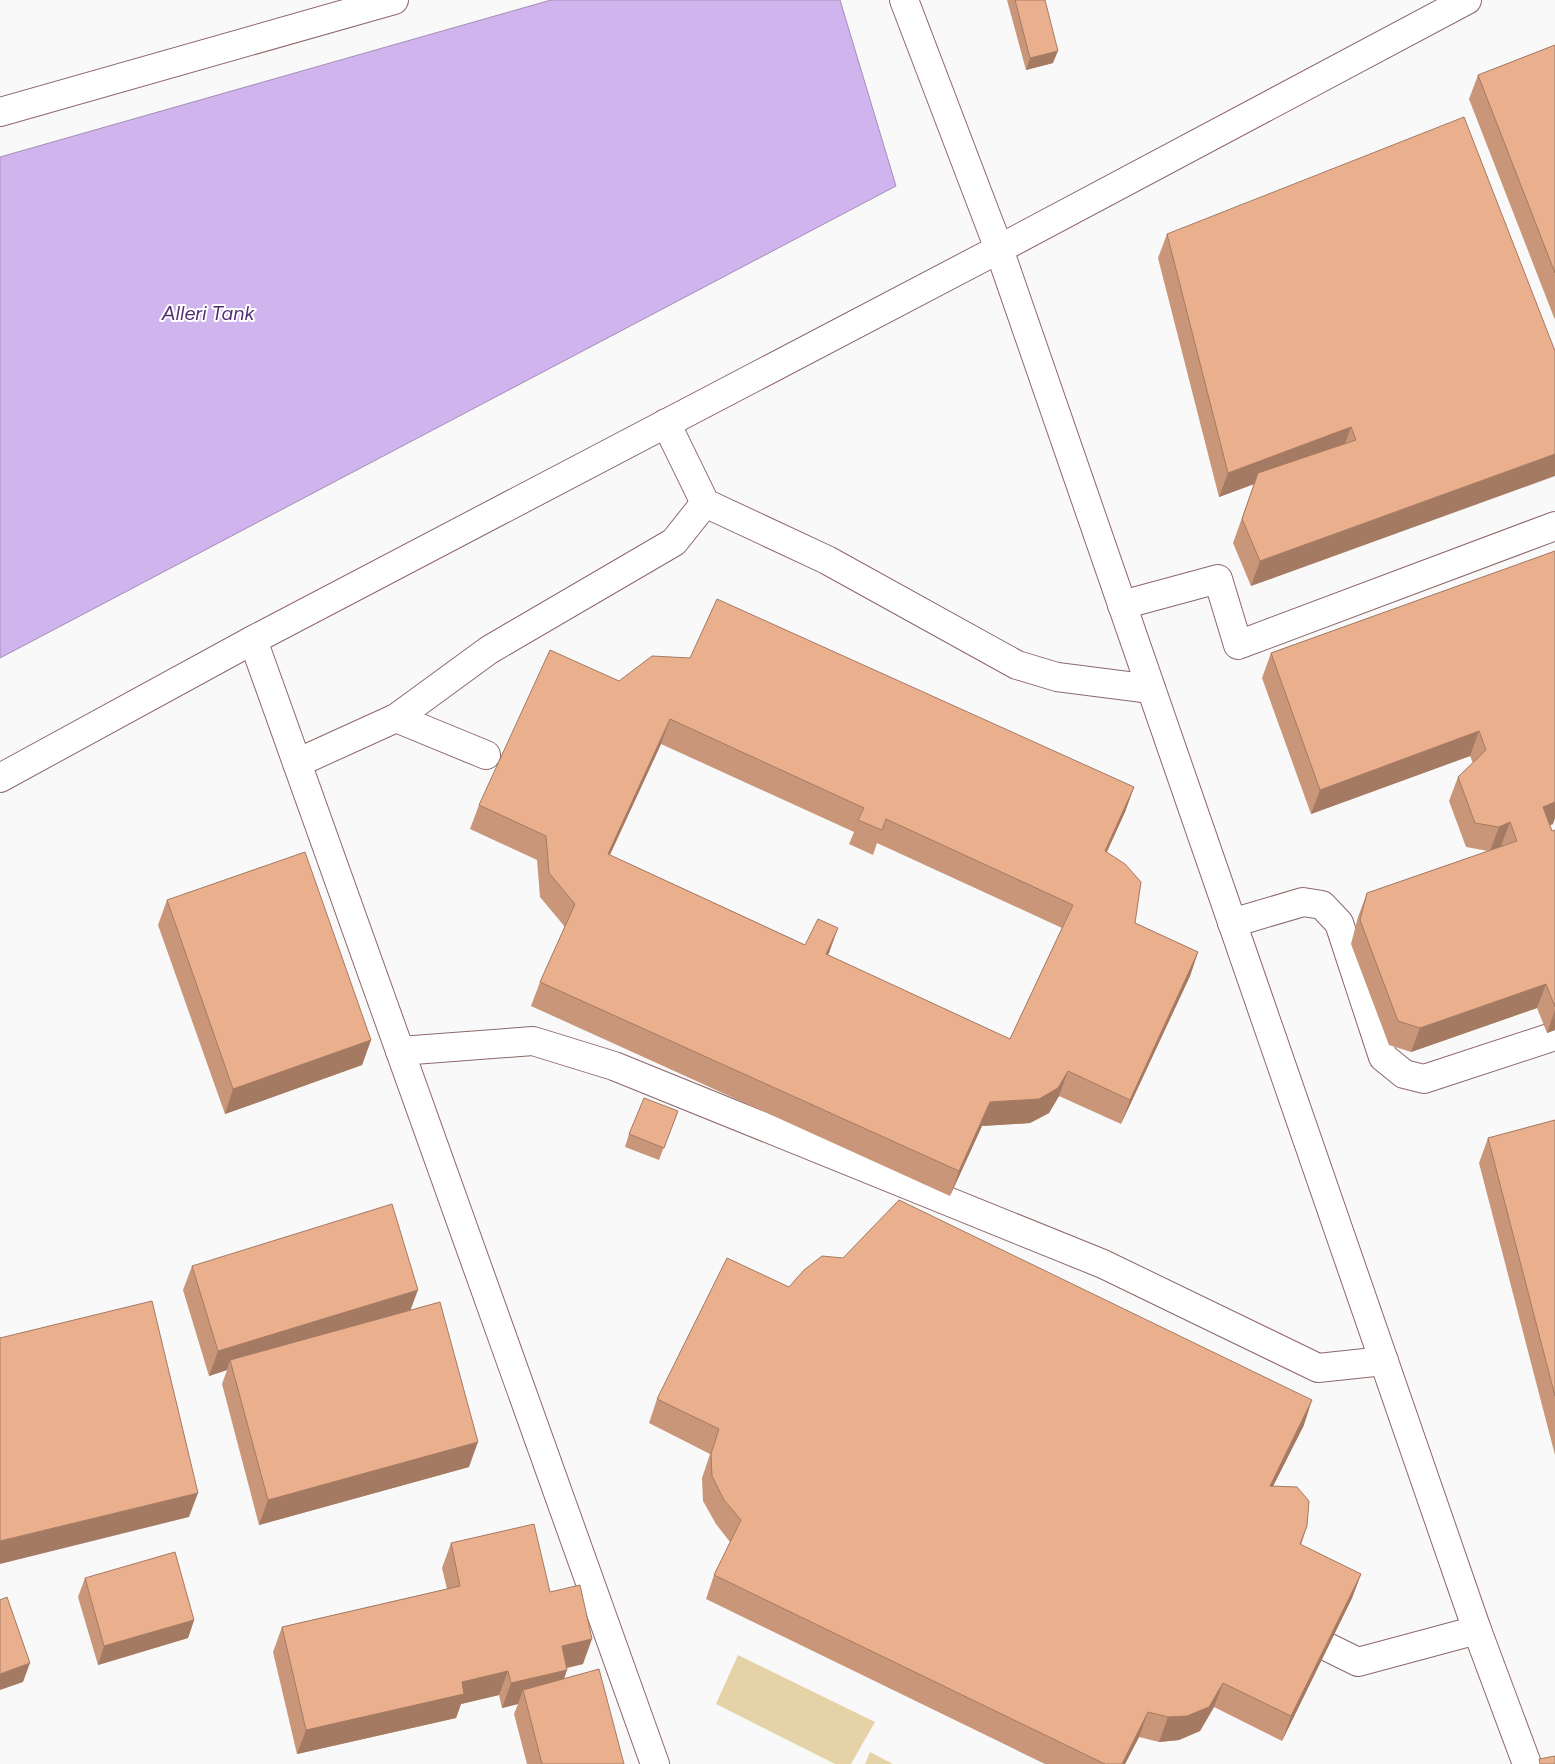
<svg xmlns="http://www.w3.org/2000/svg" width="1555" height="1764" font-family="Figtree,sans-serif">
  <rect width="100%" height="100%" fill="#f9f9f9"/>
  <g fill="#e6d2a7">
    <polygon points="738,1655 875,1722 851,1764 835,1764 716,1704"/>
    <polygon points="870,1752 893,1764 865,1764"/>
  </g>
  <polygon fill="#d0b4ed" stroke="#a58db5" points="551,0 840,0 896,186 0,658 0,157"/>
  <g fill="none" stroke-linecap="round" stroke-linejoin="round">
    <g stroke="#8d6869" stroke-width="30">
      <g id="minor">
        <polyline points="904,0 999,249 1477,1630 1527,1764"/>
        <polyline points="0,112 394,0"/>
        <polyline points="666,423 705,503 827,560 1017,665 1057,677 1151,689"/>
        <polyline points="1122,605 1218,579 1238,645 1555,526"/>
        <polyline points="253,640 655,1764"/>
        <polyline points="396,718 486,755"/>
        <polyline points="297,763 396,718 489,650 674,542 705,503"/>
        <polyline points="0,778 253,640 999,249 1467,0"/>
        <polyline points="1232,923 1303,902 1322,905 1339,923 1383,1057 1404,1074 1424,1079 1555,1036"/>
        <polyline points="400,1051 533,1041 614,1066 1103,1264 1318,1368 1384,1361"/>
        <polyline points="1295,1631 1358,1662 1477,1630"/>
      </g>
    </g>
    <use href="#minor" stroke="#fff" stroke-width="28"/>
  </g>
  <g fill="#c99679" fill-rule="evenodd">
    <polygon points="1007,0 1045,0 1053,63 1026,70"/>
    <polygon points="1555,45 1555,320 1469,99 1478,75"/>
    <polygon points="1167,234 1555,351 1251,586 1233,543 1254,484 1219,497 1158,258"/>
    <polygon points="1555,551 1553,824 1550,825 1552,831 1555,830 1555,1030 1547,1033 1537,1008 1411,1052 1389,1045 1351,944 1358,917 1367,893 1488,851 1466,847 1449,801 1458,777 1473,763 1470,756 1311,814 1262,678 1271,653"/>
    <path d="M 619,681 L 1134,787 L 1125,812 L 1107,852 L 1135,923 L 1198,952 L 1190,976 L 1121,1124 L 1059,1096 L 1049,1113 L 1030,1123 L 982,1126 L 950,1196 L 531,1006 L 540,982 L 565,927 L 540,897 L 537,860 L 470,829 L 479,805 ZM 661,744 L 854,832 L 849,844 L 873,855 L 877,843 L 1062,928 L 1010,1039 L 610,855 Z"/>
    <polygon points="167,900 371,1040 362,1065 225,1114 158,925"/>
    <polygon points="678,1111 659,1160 625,1147 629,1134"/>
    <polygon points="1555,1120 1555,1455 1479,1163 1488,1138"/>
    <polygon points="192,1266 411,1310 469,1467 259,1525 222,1384 227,1370 209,1376 183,1290"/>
    <polygon points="789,1287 1304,1425 1273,1486 1307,1526 1301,1545 1361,1574 1352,1598 1282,1741 1214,1707 1200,1731 1179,1740 1159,1742 1139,1737 1125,1764 1045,1764 706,1599 714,1575 730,1542 716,1524 703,1501 702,1478 710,1454 649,1423 657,1399"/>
    <polygon points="451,1543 550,1592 583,1664 567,1668 564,1678 624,1764 527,1764 514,1714 518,1704 502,1708 499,1695 461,1704 456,1718 297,1754 273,1652 282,1627 447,1589 442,1568"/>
    <polygon points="85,1578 194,1620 188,1638 98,1665 78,1597"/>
  </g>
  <g fill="#a47a63">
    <polygon points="1058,51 1053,63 1026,70 1030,58"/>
    <polygon points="1351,427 1342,452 1219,497 1228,473"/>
    <polygon points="1555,454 1555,476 1251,586 1260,561"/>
    <polygon points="670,719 661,744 599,878 608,854"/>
    <polygon points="1479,731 1470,756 1311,814 1320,790"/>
    <polygon points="1134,787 1125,812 1096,875 1105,851"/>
    <polygon points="1555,797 1555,818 1553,824 1534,831 1543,807"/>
    <polygon points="1510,822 1501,846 1490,851 1499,827"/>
    <polygon points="838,928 829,953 817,979 826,954"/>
    <polygon points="1198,952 1190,976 1121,1124 1130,1100"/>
    <polygon points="1546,984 1537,1008 1411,1052 1420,1028"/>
    <polygon points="1555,1010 1555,1030 1547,1033"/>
    <polygon points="371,1040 362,1065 225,1114 233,1089"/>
    <polygon points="1068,1071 1059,1096 1049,1113 1030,1123 982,1126 950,1196 959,1171 990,1102"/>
    <polygon points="418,1290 409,1314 230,1360 227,1370 209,1376 218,1351"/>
    <polygon points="1312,1400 1304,1425 1261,1510 1270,1486"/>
    <polygon points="478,1442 469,1467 259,1525 268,1500"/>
    <polygon points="198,1493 189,1517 0,1564 0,1541"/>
    <polygon points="1361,1574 1352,1598 1282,1741 1291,1716"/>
    <polygon points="194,1620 188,1638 98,1665 104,1646"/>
    <polygon points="592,1639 583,1664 553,1671 562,1646"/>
    <polygon points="30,1663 23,1682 0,1690 0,1674"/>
    <polygon points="567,1670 559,1694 523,1690 518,1704 502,1708 511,1683"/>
    <polygon points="508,1671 499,1695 461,1704 456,1718 297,1754 306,1730 462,1682"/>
    <polygon points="1223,1683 1214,1707 1200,1731 1179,1740 1159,1742 1168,1717"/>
    <polygon points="1148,1712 1139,1737 1125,1764 1122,1764"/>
  </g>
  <g fill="#eaaf8d" stroke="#a47a63" fill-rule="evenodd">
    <polygon points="1015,0 1045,0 1058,51 1030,58"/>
    <polygon points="1555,45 1555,273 1478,75"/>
    <polygon points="1464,117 1555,351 1555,454 1260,561 1242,519 1258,473 1356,440 1351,427 1228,473 1167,234"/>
    <polygon points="1555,551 1555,802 1543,807 1552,831 1555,830 1555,1007 1546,984 1420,1028 1398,1021 1360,920 1367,893 1517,841 1510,822 1499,827 1475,823 1458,777 1486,750 1479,731 1320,790 1271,653"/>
    <path d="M 717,599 L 1134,787 L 1105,851 L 1125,864 L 1141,882 L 1135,923 L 1198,952 L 1130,1100 L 1068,1071 L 1058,1088 L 1039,1099 L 990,1102 L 959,1171 L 540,982 L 575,904 L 549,873 L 546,836 L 479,805 L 550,650 L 619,681 L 652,656 L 690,658 ZM 670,719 L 864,808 L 858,820 L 882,830 L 886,819 L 1073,905 L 1010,1039 L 826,954 L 838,928 L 818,919 L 805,945 L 608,854 Z"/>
    <polygon points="305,852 371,1040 233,1089 167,900"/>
    <polygon points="644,1098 678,1111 664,1148 629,1134"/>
    <polygon points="1555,1120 1555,1396 1488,1138"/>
    <polygon points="899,1200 1312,1400 1270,1486 1297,1487 1309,1501 1307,1526 1300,1544 1361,1574 1291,1716 1223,1683 1209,1707 1187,1716 1168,1717 1148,1712 1122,1764 1105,1764 714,1575 741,1520 724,1500 712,1476 711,1454 719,1429 657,1399 727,1258 789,1287 804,1270 822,1256 843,1258"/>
    <polygon points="392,1204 418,1290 218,1351 192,1266"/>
    <polygon points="152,1301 198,1493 0,1541 0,1338"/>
    <polygon points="440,1302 478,1442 268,1500 230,1360"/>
    <polygon points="534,1524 550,1592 580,1585 592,1639 562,1646 567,1670 511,1683 508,1671 462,1682 464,1694 306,1730 282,1627 460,1586 451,1543"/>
    <polygon points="175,1552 194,1620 104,1646 85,1578"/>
    <polygon points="7,1597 30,1663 0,1674 0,1600"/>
    <polygon points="599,1669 624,1764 542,1764 523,1690"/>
    <polygon points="1555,1756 1555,1764 1540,1764 1539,1759"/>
  </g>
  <g text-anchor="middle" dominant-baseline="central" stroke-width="4" stroke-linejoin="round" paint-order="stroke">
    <g font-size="20" font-style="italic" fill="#532e71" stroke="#fff">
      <text x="208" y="313">Alleri Tank</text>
    </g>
  </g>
</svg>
